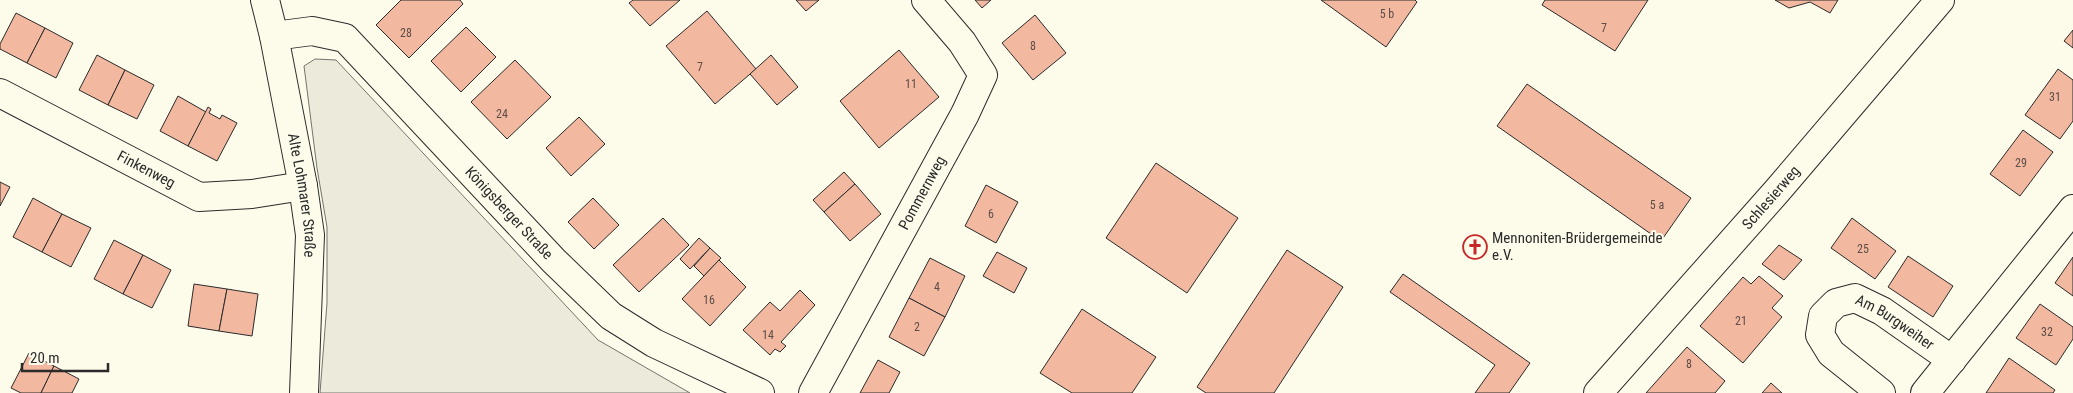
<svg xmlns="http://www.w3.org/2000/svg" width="2073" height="393" font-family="'Roboto Condensed',sans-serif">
  <rect width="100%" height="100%" fill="#fdfbea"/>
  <polygon fill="#ecebdb" stroke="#74746e" points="315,59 336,60 598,340 690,393 320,393 327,303 327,227 317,168 304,66"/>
  <g fill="#f2b8a0" stroke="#2b2b2b">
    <polygon points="401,0 460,0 463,4 409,58 376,25"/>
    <polygon points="633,0 680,0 650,26 629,3"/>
    <polygon points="796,0 819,0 806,11"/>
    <polygon points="975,0 991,0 982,8"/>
    <polygon points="1321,0 1415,0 1417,2 1386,47"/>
    <polygon points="1545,0 1648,0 1615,51 1542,5"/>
    <polygon points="1775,0 1838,0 1830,13 1810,2 1789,8"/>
    <polygon points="707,11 756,69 715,104 666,46"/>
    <polygon points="16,13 45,28 27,63 0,49 0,44"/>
    <polygon points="1035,15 1066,53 1033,80 1002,43"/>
    <polygon points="466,27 496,57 461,92 431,61"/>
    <polygon points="45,28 73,43 56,78 27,63"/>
    <polygon points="2073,30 2073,48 2064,41"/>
    <polygon points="899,50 939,97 879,148 840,101"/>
    <polygon points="97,55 125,70 108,105 79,90"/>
    <polygon points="771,55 798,87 777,105 750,74"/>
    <polygon points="515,60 551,97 507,139 471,102"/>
    <polygon points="2058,69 2073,80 2073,121 2060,139 2025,115"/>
    <polygon points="125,70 154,85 137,119 108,105"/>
    <polygon points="1527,84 1691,198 1661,241 1497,126"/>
    <polygon points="178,96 206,112 188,146 160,131"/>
    <polygon points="208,107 211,109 209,113 220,119 222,115 237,123 217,161 188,146"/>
    <polygon points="579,117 605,144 571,176 546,148"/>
    <polygon points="2023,130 2053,152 2020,196 1990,174"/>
    <polygon points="1156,163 1238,218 1187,293 1106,238"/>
    <polygon points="844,172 855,184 824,212 813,200"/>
    <polygon points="0,182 10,187 0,206"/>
    <polygon points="855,184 881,214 850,241 824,212"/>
    <polygon points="986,185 1018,202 996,243 965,226"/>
    <polygon points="33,198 62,214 42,252 13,237"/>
    <polygon points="593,198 619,225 594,249 568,222"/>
    <polygon points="62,214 91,228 71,267 42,252"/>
    <polygon points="663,218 689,245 639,292 613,265"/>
    <polygon points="1852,218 1896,251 1875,279 1831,248"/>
    <polygon points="699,238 710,248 690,269 680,259"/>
    <polygon points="114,240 143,255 123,294 94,279"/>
    <polygon points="1779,245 1802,260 1784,280 1762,264"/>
    <polygon points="710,248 721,258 704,276 694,266"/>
    <polygon points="1287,250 1343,287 1274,393 1206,393 1197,387"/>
    <polygon points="997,252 1027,268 1014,293 983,276"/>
    <polygon points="143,255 171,270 152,308 123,294"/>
    <polygon points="1908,256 1953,286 1933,317 1888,287"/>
    <polygon points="2073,257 2073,296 2055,283"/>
    <polygon points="930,258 965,276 945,317 909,298"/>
    <polygon points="719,260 746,287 710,326 682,299"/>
    <polygon points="1403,274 1530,363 1509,393 1475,393 1495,365 1390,292"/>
    <polygon points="1759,276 1783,296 1772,308 1782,317 1743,363 1700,326 1743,277 1751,284"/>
    <polygon points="194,284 227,289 219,331 188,326"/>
    <polygon points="227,289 258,294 252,336 219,331"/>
    <polygon points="800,290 815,305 781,342 786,346 780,352 775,349 770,355 743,330 770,302 780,311"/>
    <polygon points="909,298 945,317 924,356 889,337"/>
    <polygon points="2040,304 2073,327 2073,339 2056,365 2016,338"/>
    <polygon points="1082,309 1156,357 1132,393 1072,393 1040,373"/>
    <polygon points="1687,347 1725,381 1715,393 1646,393"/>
    <polygon points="29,353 54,366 41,393 21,393 11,388"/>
    <polygon points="2009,358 2055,390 2053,393 1986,393"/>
    <polygon points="878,360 900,372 889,393 860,393"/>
    <polygon points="54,366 79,379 72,393 41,393"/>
    <polygon points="1771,383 1782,393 1762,393"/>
  </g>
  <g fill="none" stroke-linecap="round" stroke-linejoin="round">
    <g stroke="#2b2b2b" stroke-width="30">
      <g id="minor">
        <path id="s1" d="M 265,0 L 274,36 L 303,186 L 310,235 L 304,393"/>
        <path id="s2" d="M 274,36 L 312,31 L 345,38 L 554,261 L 611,316 L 654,343 L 760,393"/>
        <path id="s3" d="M 0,93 L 199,197 L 252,194 L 303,186"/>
        <path id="s4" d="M 813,393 L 965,114 L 983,75 L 962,42 L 926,0"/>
        <path id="s5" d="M 1598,393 L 1777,191 L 1940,0"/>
        <path id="s6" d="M 1881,393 L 1831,353 L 1820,335 L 1823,316 L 1836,303 L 1855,298 L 1882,311 L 1952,360"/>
        <polyline points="1925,393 2073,209"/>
      </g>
    </g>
    <use href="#minor" stroke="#fdfbea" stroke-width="28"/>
  </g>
  <defs>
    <g id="church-ring" transform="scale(1.25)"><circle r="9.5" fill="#fdfbea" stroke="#c62828" stroke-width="1.5"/><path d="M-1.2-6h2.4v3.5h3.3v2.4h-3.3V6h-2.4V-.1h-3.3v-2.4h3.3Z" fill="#c62828"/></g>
  </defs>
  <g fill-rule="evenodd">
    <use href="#church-ring" x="1475" y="247"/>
  </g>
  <g text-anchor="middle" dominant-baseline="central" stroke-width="4" stroke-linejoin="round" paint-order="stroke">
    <g font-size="12" fill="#5d4e48">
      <text x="1387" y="14">5 b</text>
      <text x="1604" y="28">7</text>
      <text x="406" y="33">28</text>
      <text x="1033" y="46">8</text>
      <text x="700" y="67">7</text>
      <text x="911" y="84">11</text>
      <text x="2055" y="97">31</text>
      <text x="502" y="114">24</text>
      <text x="2021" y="163">29</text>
      <text x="1657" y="205">5 a</text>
      <text x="991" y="214">6</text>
      <text x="1863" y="249">25</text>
      <text x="937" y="287">4</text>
      <text x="709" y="300">16</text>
      <text x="1741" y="321">21</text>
      <text x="917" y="327">2</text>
      <text x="2047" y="332">32</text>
      <text x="768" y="335">14</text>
      <text x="1689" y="364">8</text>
    </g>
    <g font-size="15" fill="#2b2b2b" stroke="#fdfbea">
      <text stroke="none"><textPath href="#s3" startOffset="165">Finkenweg</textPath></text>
      <text stroke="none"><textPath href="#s4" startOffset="228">Pommernweg</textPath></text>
      <text stroke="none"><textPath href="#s1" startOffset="199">Alte Lohmarer Straße</textPath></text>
      <text stroke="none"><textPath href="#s5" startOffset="261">Schlesierweg</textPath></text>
      <text stroke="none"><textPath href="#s2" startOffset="312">Königsberger Straße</textPath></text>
      <text stroke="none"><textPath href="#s6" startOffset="189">Am Burgweiher</textPath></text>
    </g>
    <g font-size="15" fill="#2b2b2b" stroke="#fdfbea" text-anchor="start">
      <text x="1492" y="238">Mennoniten-Brüdergemeinde<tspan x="1492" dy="17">e.V.</tspan></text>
    </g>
  </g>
  <path d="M22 363v8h86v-8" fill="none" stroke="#2b2b2b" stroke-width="2.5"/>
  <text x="30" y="363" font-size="15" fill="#2b2b2b" stroke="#fdfbea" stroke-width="4" paint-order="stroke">20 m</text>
</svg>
